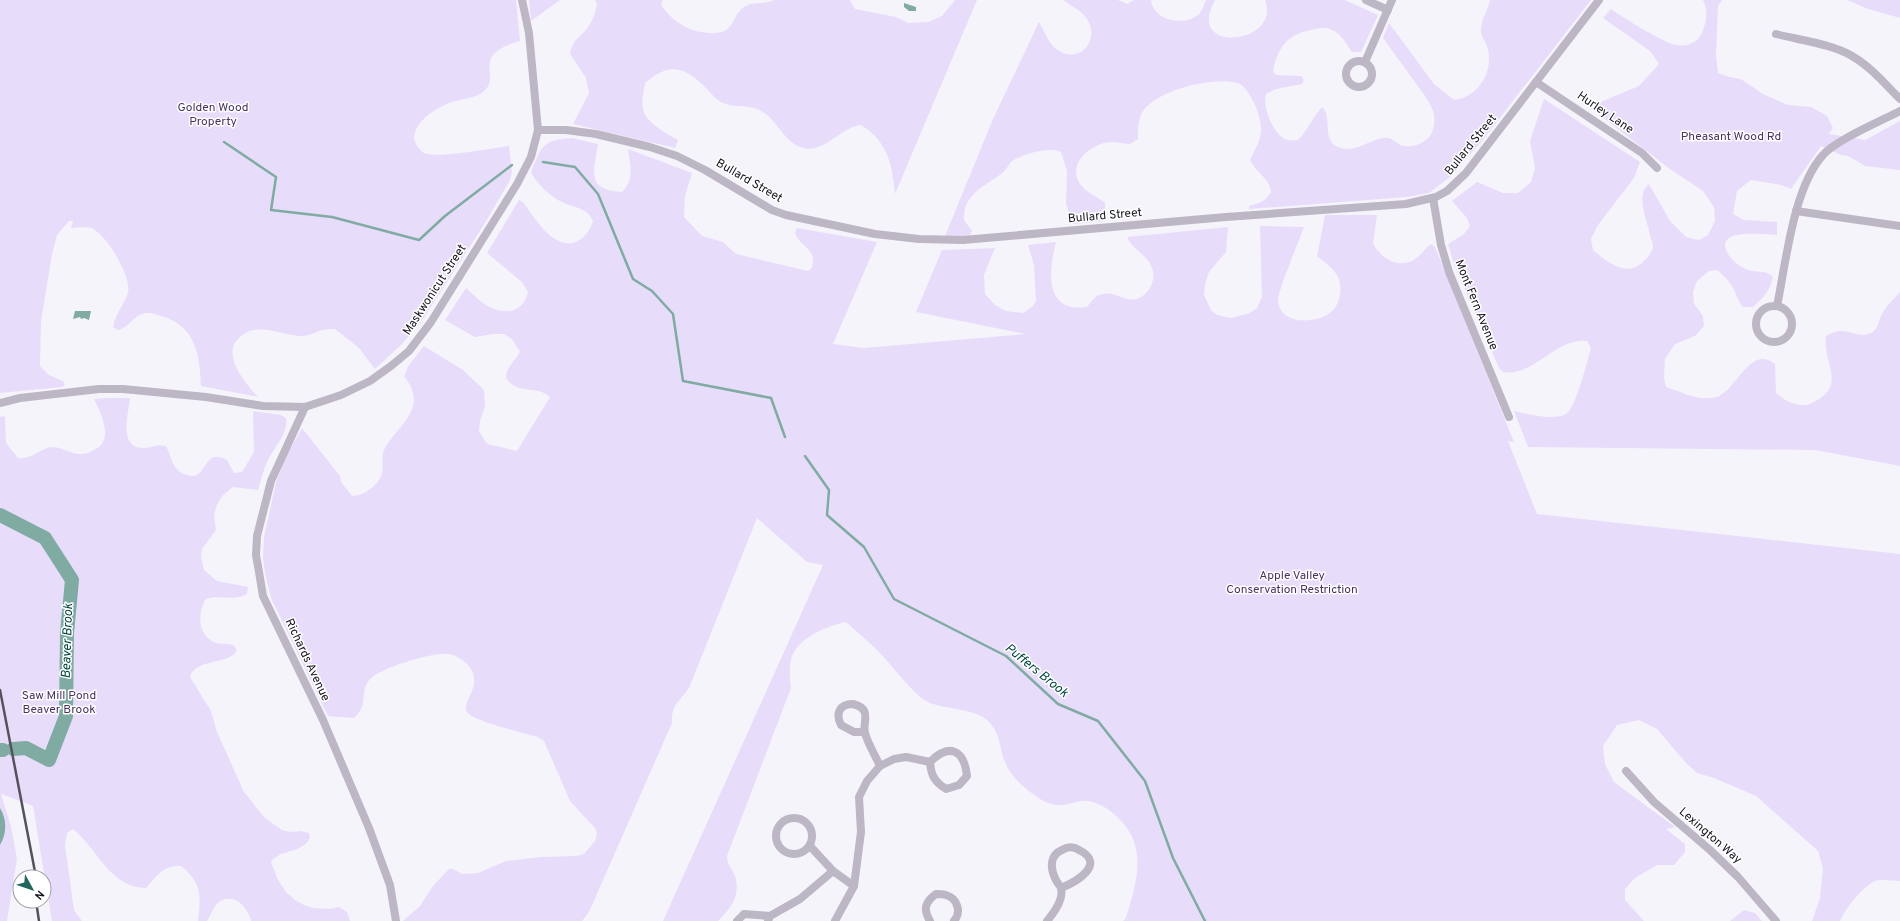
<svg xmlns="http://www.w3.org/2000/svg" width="1900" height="921" font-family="Overpass,sans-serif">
  <rect width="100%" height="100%" fill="#f6f4fb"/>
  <g fill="#e8dcfb">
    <path d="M 0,0 L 516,0 L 520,41 C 469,55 502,76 484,91 C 475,99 460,99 449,103 C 442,106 434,110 428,115 C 422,120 414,129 414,138 C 415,143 419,150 424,153 C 435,159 493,148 509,146 L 512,172 L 510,180 L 485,223 L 423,319 L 402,344 L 375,369 L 359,348 L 335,329 C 331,329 326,329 322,330 C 316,332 309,336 302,336 C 286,336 270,327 254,330 C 249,330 244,334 240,337 C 220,353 245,383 258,397 L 201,386 C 200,357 196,327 164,317 C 160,316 154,313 149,313 C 135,312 130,327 118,330 L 113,327 C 115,314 124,305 128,293 C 132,277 107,236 93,229 C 88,226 77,228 71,228 L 73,221 L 69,221 L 57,235 L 52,254 L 41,322 L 40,366 L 49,375 L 63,381 L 65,385 L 62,387 L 0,393 Z"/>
    <polygon points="529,0 560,0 531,21"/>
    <path d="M 595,0 L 663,0 L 661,5 C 674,23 690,33 713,33 C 717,33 724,32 728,29 C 734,23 736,12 744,7 C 753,1 765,5 774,0 L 850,0 L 855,9 L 896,17 L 908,23 L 928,22 L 942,16 L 955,0 L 977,0 L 895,194 C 892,164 888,142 861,125 C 841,127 825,153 804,148 C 784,144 778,120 761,111 C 750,104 735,108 723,103 C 716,100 710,92 705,87 C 683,65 668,63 645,83 C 644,91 641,100 643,109 C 645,122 667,134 678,140 L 675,148 L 573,124 L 589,93 L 586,78 L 570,54 C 573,40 576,41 585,31 C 592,23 595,14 597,4 Z"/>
    <path d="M 1063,0 L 1118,0 L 1127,4 L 1134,0 L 1151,0 C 1153,21 1185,27 1199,14 C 1202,11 1204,5 1206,0 L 1215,0 C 1213,5 1209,12 1209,18 C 1206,51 1280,40 1265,0 L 1345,0 L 1378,15 L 1361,52 L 1352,52 C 1347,45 1341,33 1332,30 C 1325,27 1318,28 1311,30 C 1287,34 1277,49 1273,72 L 1276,75 L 1301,76 L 1304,80 L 1302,84 L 1276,89 L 1266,94 C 1262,107 1274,137 1288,140 C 1291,141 1295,140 1298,140 C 1308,130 1312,118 1322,107 C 1333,116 1321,140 1338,147 C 1356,155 1375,135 1388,138 C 1394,139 1398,145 1404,146 C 1413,147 1420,145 1427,139 C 1434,134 1436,119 1433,111 C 1430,102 1423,93 1417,85 C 1406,69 1394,54 1383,38 L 1389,23 L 1434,84 L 1454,100 C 1478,97 1493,73 1488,50 C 1487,43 1480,36 1481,30 C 1481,19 1488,10 1490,0 L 1591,0 L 1482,141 L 1450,177 L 1429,193 L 1407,197 L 1249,209 L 1249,206 C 1259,203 1265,202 1271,192 C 1269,177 1256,173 1250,160 C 1254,151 1260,142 1261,132 C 1263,120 1250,86 1237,83 C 1213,76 1151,91 1141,115 C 1138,121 1138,132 1138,139 L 1130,144 C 1124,144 1118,142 1112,142 C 1093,142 1066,163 1080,184 C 1086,193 1097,196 1105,203 L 1105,221 L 1073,224 L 1066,204 L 1067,171 L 1061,152 C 1050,146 1021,154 1011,162 C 1008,166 1005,171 1001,174 C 984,187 963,194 964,220 L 972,231 L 969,237 L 945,236 L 993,119 L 1039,22 C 1044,30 1048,42 1055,48 C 1078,67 1101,41 1087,19 C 1082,11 1071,6 1063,0 Z"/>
    <path d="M 1703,0 L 1722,0 L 1718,6 L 1716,54 L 1718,73 L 1729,77 L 1741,79 L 1763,94 L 1788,105 L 1811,107 L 1827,116 L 1833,128 L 1829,134 L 1865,140 L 1900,121 L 1900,170 L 1865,166 L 1848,156 L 1841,155 L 1821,146 L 1791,189 L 1781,185 L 1751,180 L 1737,191 L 1733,214 L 1744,220 L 1777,222 L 1777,235 C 1765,235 1715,227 1727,252 C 1730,259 1740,267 1748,270 C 1757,273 1765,269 1773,277 C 1770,291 1763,298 1753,307 L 1743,307 C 1738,301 1737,296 1734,290 C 1730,281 1724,276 1717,270 L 1709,271 L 1697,281 L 1693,292 L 1694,304 L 1703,316 L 1704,326 L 1695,336 L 1675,344 L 1665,359 L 1664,379 L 1666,387 C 1682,392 1699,402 1717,397 C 1736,391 1750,344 1775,364 L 1776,393 C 1785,401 1800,409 1812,403 C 1849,385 1822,364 1826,336 C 1847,323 1855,340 1871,333 C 1879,329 1878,321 1882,314 C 1886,306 1894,299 1900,292 L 1900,466 L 1815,450 L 1528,447 L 1514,411 C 1527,414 1554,421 1566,414 C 1576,408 1587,361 1591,348 L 1587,341 C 1556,337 1534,377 1503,372 L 1499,368 L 1454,264 L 1448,244 L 1464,234 L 1470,226 L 1467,218 L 1452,201 L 1477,182 L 1503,193 L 1518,193 L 1531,182 L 1535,168 L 1530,141 L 1544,99 L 1640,162 L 1634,178 L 1598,225 L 1591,239 L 1593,250 C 1607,262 1627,278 1643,262 C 1647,258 1652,253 1653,247 C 1653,244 1651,239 1650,235 C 1647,220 1635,195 1649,184 L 1670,221 L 1686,237 L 1699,240 L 1708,235 L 1715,221 L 1714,207 L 1703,191 L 1670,169 L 1592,109 L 1598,103 L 1639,86 L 1659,64 L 1650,51 L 1603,18 L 1611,9 C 1622,17 1666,44 1676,45 C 1689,47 1699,42 1703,30 C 1707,19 1708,11 1703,0 Z"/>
    <polygon points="1847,0 1900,0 1900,18 1868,9"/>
    <path d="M 572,138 L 598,144 C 594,172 585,190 622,192 C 635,179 630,166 628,149 L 692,173 L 685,196 L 684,217 L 702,236 L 723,242 L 736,254 L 808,271 L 812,268 C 817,247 801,249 795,233 L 797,228 L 877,242 L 833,344 L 864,348 L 1026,334 L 916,312 L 942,250 L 995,248 L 984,275 L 985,294 L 995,305 L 1006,311 L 1023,313 L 1033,306 L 1036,301 L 1034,265 L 1028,245 L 1056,242 C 1049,269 1043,313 1087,307 C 1092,301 1095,295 1103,294 C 1117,291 1127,305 1141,297 C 1147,293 1150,289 1152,283 C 1155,276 1153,268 1149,262 C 1143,253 1132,248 1127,237 L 1228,227 L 1226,252 L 1209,272 L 1205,285 L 1204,295 L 1211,310 L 1217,315 L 1231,318 L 1250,313 L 1257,308 L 1262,297 L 1260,226 L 1304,227 C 1297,245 1290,263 1283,281 C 1282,287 1278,294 1278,299 C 1278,326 1318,324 1331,312 C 1341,304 1343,285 1337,275 C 1332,267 1324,262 1317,256 L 1325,215 L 1377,215 L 1373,244 C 1381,257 1395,268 1412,261 C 1420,257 1424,249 1431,244 L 1435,247 L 1514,442 L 1508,441 L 1537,514 L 1900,554 L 1900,881 C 1893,881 1881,879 1875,881 C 1863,886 1845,909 1840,921 L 1812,921 L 1820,898 L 1823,868 L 1818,851 L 1756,796 L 1714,778 L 1697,773 L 1686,763 L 1657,729 L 1639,720 L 1617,725 L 1603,746 L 1605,764 L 1614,782 L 1675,827 L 1666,829 L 1685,844 L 1685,852 L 1674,865 L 1657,865 L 1635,878 L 1625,889 L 1625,900 L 1644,921 L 1123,921 L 1126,918 C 1134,891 1145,859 1130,833 C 1121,817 1100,799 1081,801 C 1072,803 1061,807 1051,804 C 1045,803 1036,796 1030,792 C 1020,784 1010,775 1005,762 C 999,747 1001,734 988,721 C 975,708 945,710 928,702 C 914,696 892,665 879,652 C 869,642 857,632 846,622 C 827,626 796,638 791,660 C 789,669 790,679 791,688 L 727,856 C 727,865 732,868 735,876 C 741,896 731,908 718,921 L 663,921 L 823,565 L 807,562 L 757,518 L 689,688 C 679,702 671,705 672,723 L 589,912 L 582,921 L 403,921 L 420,906 L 433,886 L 449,869 L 453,869 L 462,874 L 478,873 L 506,861 L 542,857 L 576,856 L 584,854 L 595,841 L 597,834 L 595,828 L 570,801 L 544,741 L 538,737 C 527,734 472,721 467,712 C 461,701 482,688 471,669 C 467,662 456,655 449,654 C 435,651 381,668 371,678 C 358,692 370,704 354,718 L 328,716 L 271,598 L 265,573 L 263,558 L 264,537 L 276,482 L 288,453 L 302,428 L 340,476 L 341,482 L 352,496 C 364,496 379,485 382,473 C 384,464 380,456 385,448 C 400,423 429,408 404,376 L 409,365 L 424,346 L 463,370 L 484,390 L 485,406 L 480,421 L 479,431 L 487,444 L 517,451 L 550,397 C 536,384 518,396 506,378 C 506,367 515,361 520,352 L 512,339 L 504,334 L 493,334 L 475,337 L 445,320 L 466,288 C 474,295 484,306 494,309 C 511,315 524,309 528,292 L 522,282 L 487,253 L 519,200 L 523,202 C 535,218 551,247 573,243 C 584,240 590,230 593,221 C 587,207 574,208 562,202 C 551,197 536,183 531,172 C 542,146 542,140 572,138 Z"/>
    <path d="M 108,398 L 130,398 C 129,412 118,445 141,448 C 150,449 157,443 166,446 C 170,453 171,462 176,468 C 179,472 183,474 187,475 C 208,482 202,446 227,460 L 234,473 L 242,472 L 254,452 L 253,411 L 281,415 L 286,418 C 289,432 274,448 268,460 C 263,470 261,480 258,490 L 233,487 L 222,496 L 217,505 L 214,514 L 216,530 L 202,549 L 201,558 L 204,570 L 217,581 L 248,587 L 247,594 C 232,602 219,594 206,599 C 198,611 197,633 212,641 C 218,645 226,643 233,645 L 237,650 C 231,665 195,658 190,677 L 211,711 L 217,732 L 244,792 L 265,818 L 282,830 L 290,832 L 300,831 L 309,833 L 310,837 C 304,854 281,848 271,862 L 277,878 L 286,892 L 295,900 L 304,905 L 313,908 L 329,909 L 339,907 L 347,912 L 350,921 L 251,921 C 248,907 234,892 219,902 C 213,907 211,915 207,921 L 198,921 C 201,895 202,883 181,866 C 163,865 157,876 146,888 C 110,888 97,848 73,829 L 67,833 L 65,845 L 74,910 L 82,921 L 52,921 L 33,806 L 1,794 L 11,826 L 17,859 L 7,921 L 0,921 L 0,417 L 5,416 L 6,443 L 18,458 C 33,460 39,448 52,447 C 62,447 72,455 82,454 C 86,454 91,452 94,450 C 115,440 101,414 94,399 Z"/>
    <polygon points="1744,910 1755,913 1762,921 1730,921"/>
  </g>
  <g fill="#80aba2">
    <polygon points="904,3 916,7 916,11 909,11 904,7"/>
    <polygon points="75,311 91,311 89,320 84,318 81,319 80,317 73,319"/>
    <path d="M 0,808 C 7,820 7,833 0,845 Z"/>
  </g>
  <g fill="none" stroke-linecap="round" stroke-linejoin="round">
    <g stroke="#80aba2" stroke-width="2.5">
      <polyline points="224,142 276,177 271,210 332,217 419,240 445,216 512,165"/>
      <polyline points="543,162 575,167 598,194 633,279 652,291 673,314 683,381 771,398 785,437"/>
      <polyline points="805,456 829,490 827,515 864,547 894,599 1006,656 1058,704 1098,721 1145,781 1173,858 1205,921"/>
    </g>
    <g stroke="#80aba2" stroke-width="14">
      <polyline points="0,515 45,538 72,580 67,633 66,716 49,760 26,748 13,749"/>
      <polyline points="0,750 3,750"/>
    </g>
    <g stroke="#bcb6c5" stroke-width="8">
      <polyline points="1366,0 1388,10"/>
      <path d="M 1776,34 C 1799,40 1832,44 1852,56 C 1871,67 1885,84 1900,99"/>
      <circle cx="1359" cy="74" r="13"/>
      <polyline points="1365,62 1392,0"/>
      <polyline points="1536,82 1642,153 1657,168"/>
      <polyline points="538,130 566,130 596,134 650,147 677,156 705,170 772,210 786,215 875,234 919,239 963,240 1226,217 1406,204 1436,197 1447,191 1466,173 1599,0"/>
      <polyline points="1433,198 1441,245 1449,272 1509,417"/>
      <polyline points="1796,211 1900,226"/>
      <path d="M 1777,306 C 1786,263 1793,188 1823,155 C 1836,140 1881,121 1900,111"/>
      <circle cx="1774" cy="324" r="18"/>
      <polyline points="0,403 20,398 99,389 123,389 206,397 263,406 305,407 341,395 370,381 391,366 409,351 431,322 517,184 531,157 538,130 529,33 522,0"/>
      <polyline points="305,407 271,481 257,536 256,555 259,572 263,596 323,720 369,828 390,885 396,921"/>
      <path d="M 864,732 L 854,732 L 841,725 C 835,713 840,704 853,704 C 873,709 862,722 865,733 C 868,744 875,755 880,766"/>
      <polyline points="1626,771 1654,802 1710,850 1738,877 1776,921"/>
      <circle cx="794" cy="836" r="18"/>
      <path d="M 833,871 L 854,886 L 861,832 L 859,797 L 867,781 L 880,766 L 894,759 L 906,757 L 930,762 C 949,743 964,749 967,776 L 959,785 L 946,789 C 935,782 931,776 930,762"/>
      <polyline points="737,921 744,914 770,916"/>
      <polyline points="768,921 770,916 800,899 833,871 810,846"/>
      <polyline points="835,921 854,886"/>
      <path d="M 930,921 C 923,909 925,902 936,894 C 939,894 943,894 946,895 C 957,898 962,912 954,921"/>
      <path d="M 1047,921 C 1053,914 1064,900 1061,888 C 1060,885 1056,882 1055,878 C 1050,867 1050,855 1062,850 C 1067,847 1073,846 1079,850 C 1107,864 1076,882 1061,888"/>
    </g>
    <g stroke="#56525c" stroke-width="2.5">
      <polyline points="0,690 36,877"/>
      <polyline points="36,901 39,921"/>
    </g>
  </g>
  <g text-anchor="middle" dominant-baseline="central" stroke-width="3" stroke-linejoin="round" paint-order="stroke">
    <g font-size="12" fill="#463360" stroke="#fff">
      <text x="213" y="108">Golden Wood<tspan x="213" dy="14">Property</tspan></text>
      <text x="1731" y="137">Pheasant Wood Rd</text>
      <text x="1292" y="576">Apple Valley<tspan x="1292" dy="14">Conservation Restriction</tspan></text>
      <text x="59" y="696">Saw Mill Pond<tspan x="59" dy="14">Beaver Brook</tspan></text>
    </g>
    <g font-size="12" fill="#16121d" stroke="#fff">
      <text transform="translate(1605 113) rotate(34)">Hurley Lane</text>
      <text transform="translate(1471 145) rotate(-51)">Bullard Street</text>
      <text transform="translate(749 181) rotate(30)">Bullard Street</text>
      <text transform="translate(1105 216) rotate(-5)">Bullard Street</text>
      <text transform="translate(435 290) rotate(-57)">Maskwonicut Street</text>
      <text transform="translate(1476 305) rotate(68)">Mont Fern Avenue</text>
      <text transform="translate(307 660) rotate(65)">Richards Avenue</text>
      <text transform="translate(1710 836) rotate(41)">Lexington Way</text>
    </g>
    <g font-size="13" font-style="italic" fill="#02463d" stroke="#fff">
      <text transform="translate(68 641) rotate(-88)">Beaver Brook</text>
      <text transform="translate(1036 671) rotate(39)">Puffers Brook</text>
    </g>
  </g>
  <g transform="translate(32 889) rotate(130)"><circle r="19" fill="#ffffff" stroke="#a2a0a5"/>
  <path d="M0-3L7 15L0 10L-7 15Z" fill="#1f665b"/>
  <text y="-6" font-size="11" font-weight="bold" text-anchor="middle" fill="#16121d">N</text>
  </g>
</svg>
